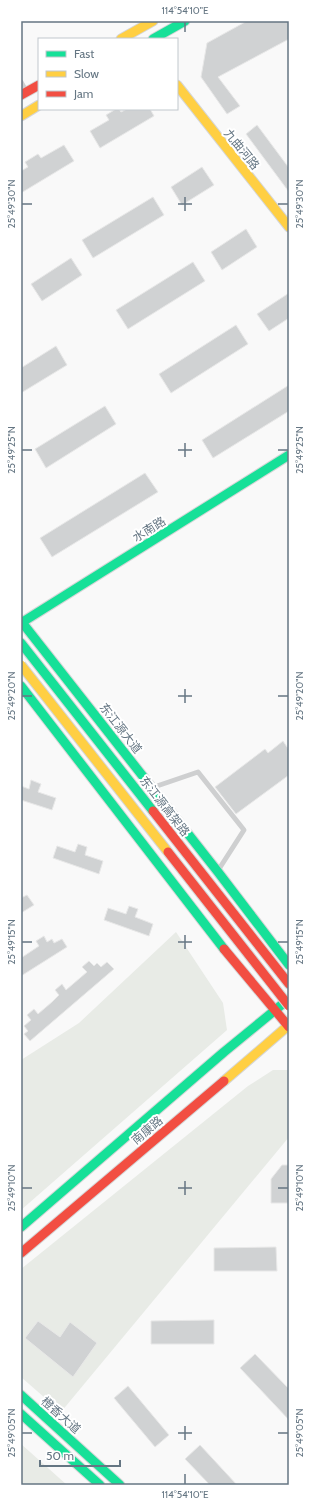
<svg xmlns="http://www.w3.org/2000/svg" width="310" height="1506" font-family="Cabin,'Noto Sans SC',sans-serif">
  <rect width="100%" height="100%" fill="#f9f9f9"/>
  <g fill="#e8ebe6">
    <polygon points="176,932 223,1003 227,1030 21,1210 21,1060 79,1023"/>
    <polygon points="273,1070 289,1070 289,1137 61,1412 21,1377 21,1269 248,1086"/>
    <polygon points="21,1444 67,1485 21,1485"/>
  </g>
  <g fill="#d0d2d3" stroke="#e8e8e8">
    <polygon points="247,21 289,21 289,39 218,77 240,106 227,114 201,77 207,43"/>
    <polygon points="116,109 119,109 121,112 127,109 150,109 154,116 100,148 90,131 109,120 106,115"/>
    <polygon points="257,125 289,168 289,192 246,134"/>
    <polygon points="64,145 74,161 21,193 21,171 28,167 25,162 38,154 41,158"/>
    <polygon points="202,167 214,185 182,205 171,187"/>
    <polygon points="153,197 164,215 93,258 82,240"/>
    <polygon points="246,229 257,247 222,270 211,252"/>
    <polygon points="71,258 82,275 42,301 31,284"/>
    <polygon points="193,262 205,281 128,329 116,310"/>
    <polygon points="289,293 289,318 269,331 257,314"/>
    <polygon points="236,325 248,344 171,393 159,374"/>
    <polygon points="56,346 67,365 21,393 21,368"/>
    <polygon points="289,385 289,411 213,458 202,440"/>
    <polygon points="105,406 116,424 46,468 35,449"/>
    <polygon points="145,473 158,492 52,557 40,538"/>
    <polygon points="283,741 289,750 289,775 236,814 215,787 265,749 268,753"/>
    <polygon points="31,780 41,784 38,792 56,798 52,810 21,800 21,786 29,789"/>
    <polygon points="78,844 87,847 85,855 103,861 99,874 53,858 57,846 75,852"/>
    <polygon points="27,895 34,905 21,913 21,898"/>
    <polygon points="129,906 138,909 135,917 153,924 149,936 104,920 108,908 126,914"/>
    <polygon points="44,936 47,942 52,939 54,943 62,939 67,947 21,976 21,958 39,946 36,941"/>
    <polygon points="89,961 94,966 97,963 101,967 107,962 114,969 30,1041 24,1034 28,1031 24,1026 31,1020 27,1015 34,1009 38,1014 52,1002 59,995 55,990 62,984 66,990 87,972 82,967"/>
    <polygon points="282,1165 289,1165 289,1203 271,1203 271,1179"/>
    <polygon points="276,1247 277,1271 214,1271 214,1248"/>
    <polygon points="214,1320 214,1344 151,1344 151,1321"/>
    <polygon points="38,1321 60,1337 70,1322 97,1343 73,1377 25,1338"/>
    <polygon points="255,1354 289,1389 289,1420 240,1368"/>
    <polygon points="128,1386 169,1435 155,1447 114,1398"/>
    <polygon points="200,1445 237,1485 210,1485 185,1459"/>
  </g>
  <g fill="none" stroke-linecap="round" stroke-linejoin="round">
    <g stroke="#d5d6d7" stroke-width="11">
      <g id="fast">
        <polyline points="153,39 185,21"/>
        <polyline points="21,621 218,872 289,965"/>
        <polyline points="21,623 289,455"/>
        <polyline points="21,643 153,811"/>
        <polyline points="21,686 224,949"/>
        <polyline points="21,1227 224,1052 285,1002"/>
        <polyline points="21,1395 120,1485"/>
        <polyline points="21,1414 100,1485"/>
      </g>
    </g>
    <g stroke="#d5d6d7" stroke-width="11">
      <g id="slow">
        <polyline points="121,39 153,21"/>
        <polyline points="177,85 289,227"/>
        <polyline points="21,116 39,105"/>
        <polyline points="224,1081 289,1025"/>
      </g>
    </g>
    <g stroke="#d5d6d7" stroke-width="11">
      <g id="jam">
        <polyline points="21,95 39,85"/>
        <polyline points="153,811 289,984"/>
        <polyline points="224,949 289,1027"/>
        <polyline points="21,1253 224,1081"/>
      </g>
    </g>
    <g stroke="#cecfd0" stroke-width="5">
      <polyline points="21,82 26,91"/>
      <polyline points="154,787 198,772 244,830 219,869"/>
    </g>
    <use href="#fast" stroke="#16e098" stroke-width="9"/>
    <use href="#slow" stroke="#ffcf43" stroke-width="9"/>
    <use href="#jam" stroke="#f24e42" stroke-width="9"/>
    <g stroke="#d5d6d6" stroke-width="11" stroke-linecap="butt">
      <polyline id="slow-bridge" points="21,665 168,852"/>
    </g>
    <g stroke="#d5d6d6" stroke-width="11" stroke-linecap="butt">
      <polyline id="jam-bridge" points="168,852 289,1006"/>
    </g>
    <use href="#slow-bridge" stroke="#ffcf43" stroke-width="9"/>
    <use href="#jam-bridge" stroke="#f24e42" stroke-width="9"/>
  </g>
  <path fill="none" stroke="#657683" stroke-width="1.5" d="M 185,22 L 185,32M 185,197 L 185,211M 22,204 L 32,204M 178,204 L 192,204M 278,204 L 288,204M 185,443 L 185,457M 22,450 L 32,450M 178,450 L 192,450M 278,450 L 288,450M 185,689 L 185,703M 22,696 L 32,696M 178,696 L 192,696M 278,696 L 288,696M 185,935 L 185,949M 22,942 L 32,942M 178,942 L 192,942M 278,942 L 288,942M 185,1181 L 185,1195M 22,1188 L 32,1188M 178,1188 L 192,1188M 278,1188 L 288,1188M 185,1426 L 185,1440M 22,1433 L 32,1433M 178,1433 L 192,1433M 278,1433 L 288,1433M 185,1474 L 185,1484"/>
  <g text-anchor="middle" dominant-baseline="central" stroke-width="4" stroke-linejoin="round" paint-order="stroke">
    <g font-size="12" fill="#657683" stroke="#fff">
      <text transform="translate(242 149) rotate(51)">九曲河路</text>
      <text transform="translate(149 529) rotate(-32)">水南路</text>
      <text transform="translate(121 728) rotate(52)">东江源大道</text>
      <text transform="translate(165 806) rotate(52)">东江源高架路</text>
      <text transform="translate(147 1130) rotate(-40)">南康路</text>
      <text transform="translate(61 1415) rotate(42)">橙香大道</text>
    </g>
  </g>
  <rect width="310" height="1506" fill="none" stroke="#ffffff" stroke-width="44"/>
  <rect x="38" y="38" width="140" height="72" fill="#ffffff" stroke="#c1c8cd"/>
  <rect x="46" y="51" width="20" height="6" fill="#16e098" stroke="#c1c8cd"/>
  <text x="74" y="58" font-size="12" fill="#657683">Fast</text>
  <rect x="46" y="71" width="20" height="6" fill="#ffcf43" stroke="#c1c8cd"/>
  <text x="74" y="78" font-size="12" fill="#657683">Slow</text>
  <rect x="46" y="91" width="20" height="6" fill="#f24e42" stroke="#c1c8cd"/>
  <text x="74" y="98" font-size="12" fill="#657683">Jam</text>
  <path d="M40 1460v6h80v-6" fill="none" stroke="#657683" stroke-width="2"/>
  <text x="46" y="1460" font-size="12" fill="#657683" stroke="#ffffff" stroke-width="3" paint-order="stroke">50 m</text>
  <rect x="22" y="22" width="266" height="1462" fill="none" stroke="#657683" stroke-width="1.5"/>
  <g font-size="10" text-anchor="middle" fill="#657683">
    <text x="185" y="14">114°54'10"E</text>
    <text transform="translate(11 204) rotate(-90)" y="4">25°49'30"N</text>
    <text transform="translate(299 204) rotate(-90)" y="4">25°49'30"N</text>
    <text transform="translate(11 450) rotate(-90)" y="4">25°49'25"N</text>
    <text transform="translate(299 450) rotate(-90)" y="4">25°49'25"N</text>
    <text transform="translate(11 696) rotate(-90)" y="4">25°49'20"N</text>
    <text transform="translate(299 696) rotate(-90)" y="4">25°49'20"N</text>
    <text transform="translate(11 942) rotate(-90)" y="4">25°49'15"N</text>
    <text transform="translate(299 942) rotate(-90)" y="4">25°49'15"N</text>
    <text transform="translate(11 1188) rotate(-90)" y="4">25°49'10"N</text>
    <text transform="translate(299 1188) rotate(-90)" y="4">25°49'10"N</text>
    <text transform="translate(11 1433) rotate(-90)" y="4">25°49'05"N</text>
    <text transform="translate(299 1433) rotate(-90)" y="4">25°49'05"N</text>
    <text x="185" y="1498">114°54'10"E</text>
  </g>
</svg>
